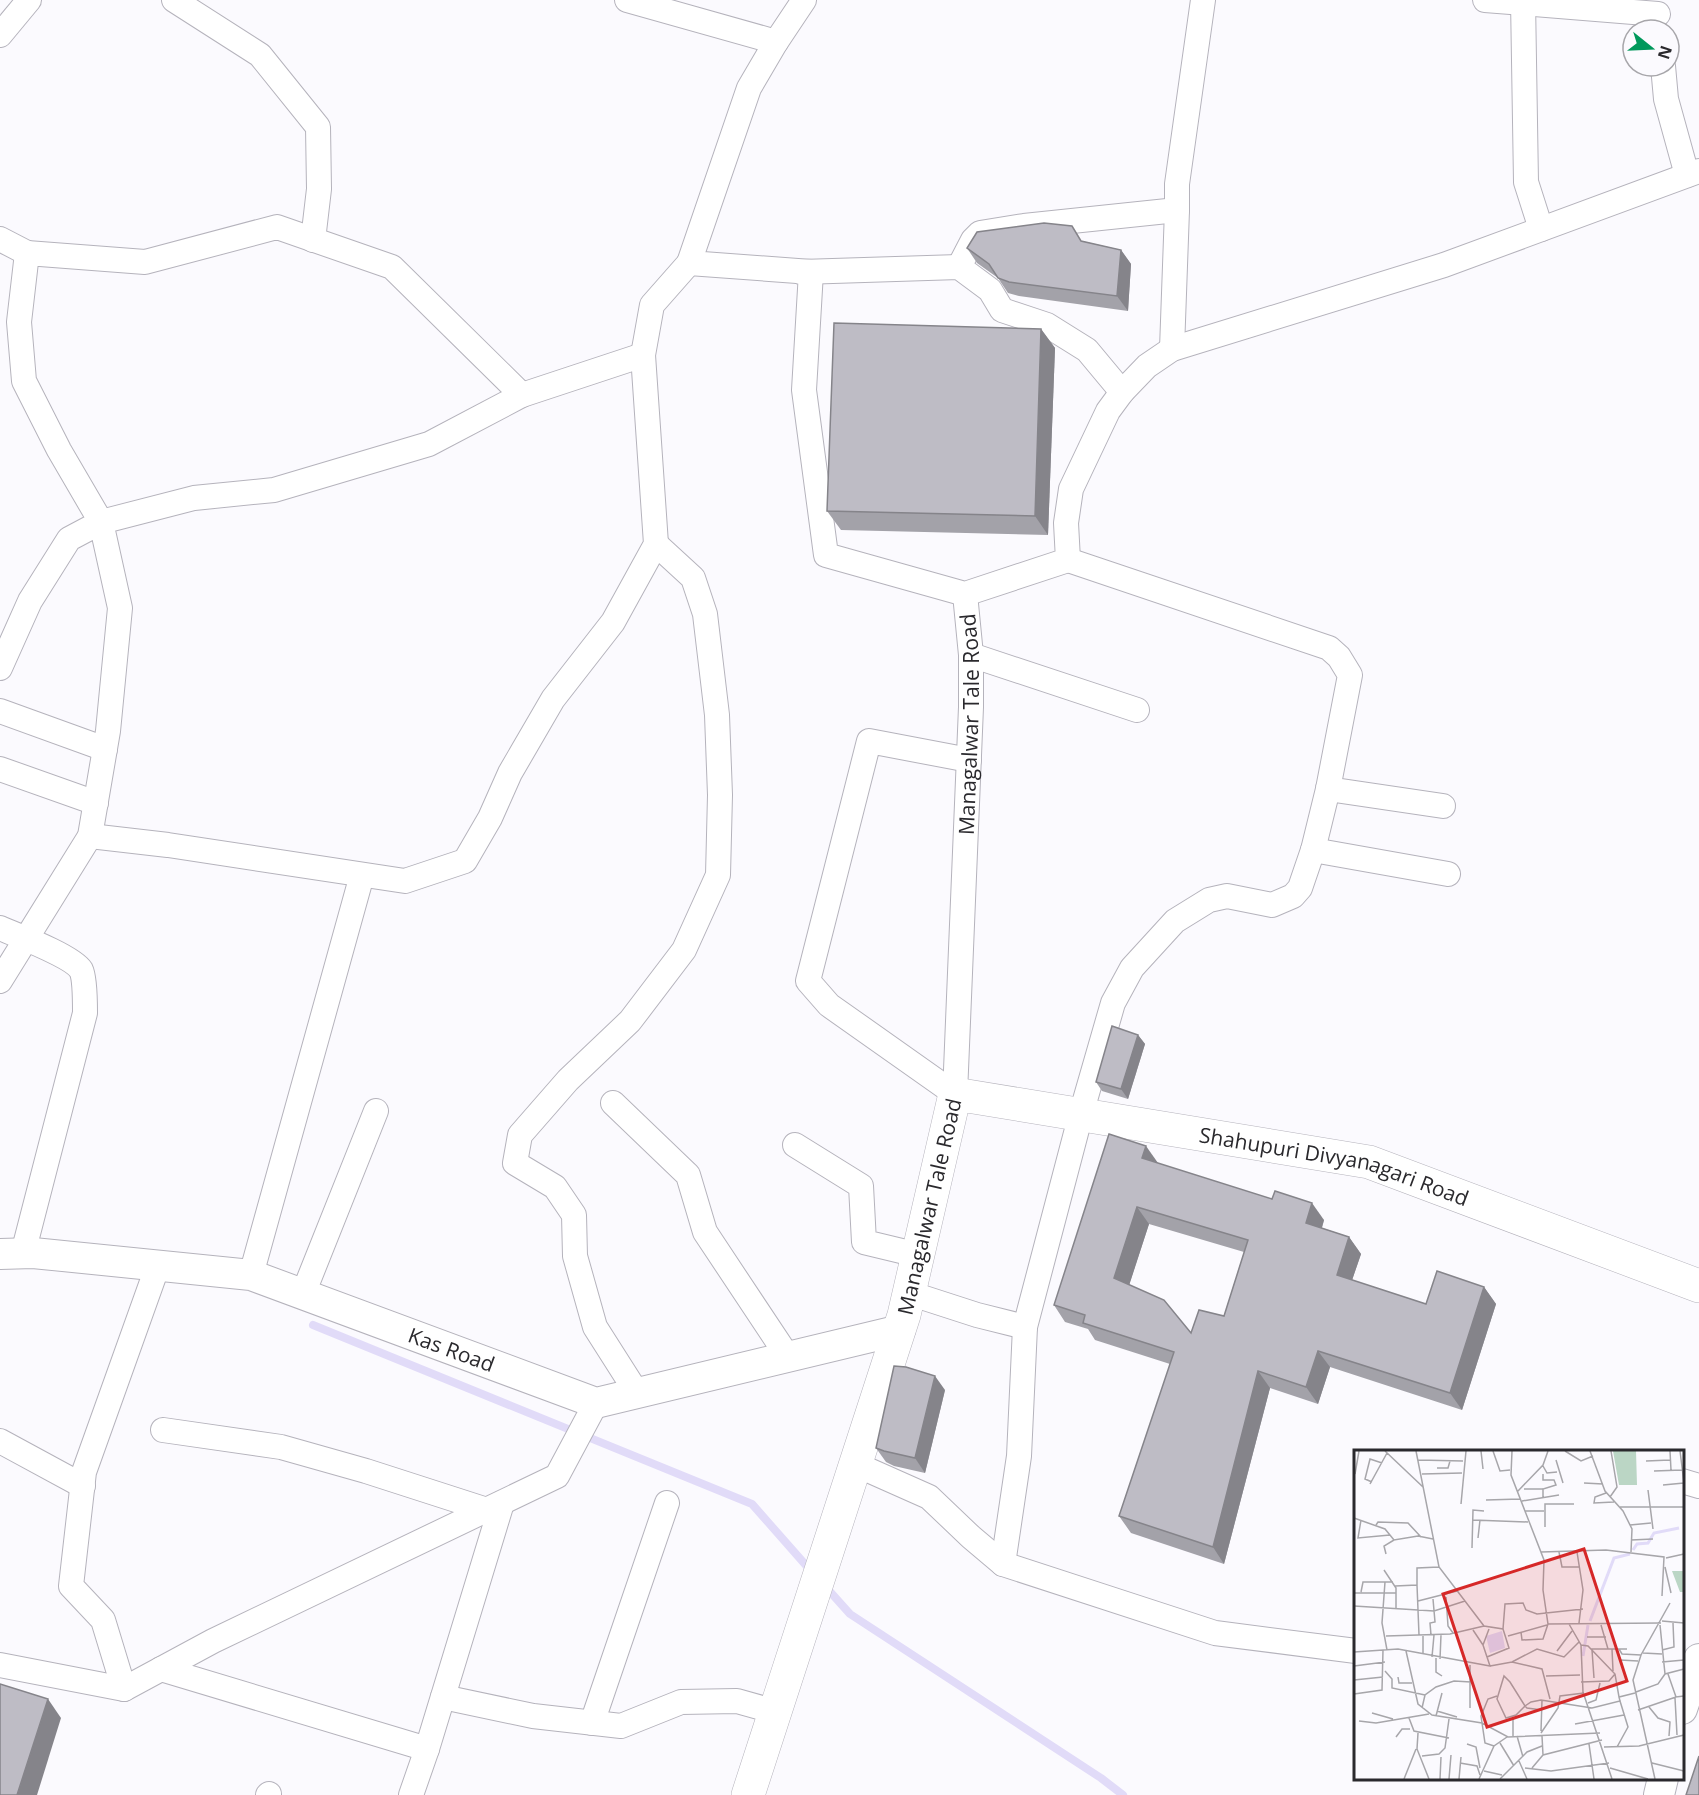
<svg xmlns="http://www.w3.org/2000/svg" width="1699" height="1795" font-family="'Open Sans',sans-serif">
  <rect width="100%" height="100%" fill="#fbfafe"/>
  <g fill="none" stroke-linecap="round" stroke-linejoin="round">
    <g stroke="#e1dbf8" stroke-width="8">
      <polyline points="313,1325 752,1504 811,1571"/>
      <polyline points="824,1585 850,1614 1101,1778 1123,1795"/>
    </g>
    <g stroke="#b5b3bc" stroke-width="26">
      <g id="minor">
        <polyline points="174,0 260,55 318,127 319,189 313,240"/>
        <polyline points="627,0 776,42"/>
        <polyline points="804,0 776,42 749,88 689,263 811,272 804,390 826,555 965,594 1068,560 1066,523 1071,489 1108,411 1122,392 1147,366 1172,349 1444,265 1699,171"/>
        <polyline points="1485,0 1658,14"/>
        <polyline points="1523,0 1526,182 1541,229"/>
        <polyline points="0,35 29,0"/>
        <polyline points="1663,66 1666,99 1687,175"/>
        <polyline points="0,239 27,253"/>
        <polyline points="959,267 973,240 980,233 1024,226 1177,210"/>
        <polyline points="801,272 959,267 990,290 1002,310 1047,325 1087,350 1122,392"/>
        <polyline points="1172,349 1177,210 1177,184 1203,0"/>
        <polyline points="522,395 643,355"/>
        <polyline points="971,655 1137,710"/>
        <polyline points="0,668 30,601 69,539 101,522 194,498 274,490 429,444 522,395 392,267 277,227 145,262 27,253 19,322 24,381 59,450 101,522 120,608 108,731 90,836 0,981"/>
        <polyline points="0,711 105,749"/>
        <polyline points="0,769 96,803"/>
        <polyline points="1328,789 1443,806"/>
        <polyline points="90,836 168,845 405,881 465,861 490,818 510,773 553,699 613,622 656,544 643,355 652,305 689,263"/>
        <polyline points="1313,850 1448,874"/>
        <path d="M 0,928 C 16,935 72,956 81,970 C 85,978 85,1003 85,1013 L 23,1253"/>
        <polyline points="955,1094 829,1005 808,981 869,741 969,760"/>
        <path id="s1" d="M 955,1094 L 971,707 L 971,655 L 965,594"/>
        <polyline points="613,1103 688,1175 705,1232 788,1357"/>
        <polyline points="795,1145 861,1186 864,1242 918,1255"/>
        <polyline points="251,1275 362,875"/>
        <polyline points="909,1293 977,1315 1025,1327"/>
        <polyline points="303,1294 376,1111"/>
        <polyline points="637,1393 595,1327 575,1256 574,1215 555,1187 515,1163 520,1135 568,1080 630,1021 684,950 718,875 720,795 717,715 705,614 693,578 656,544"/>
        <polyline points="163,1430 281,1447 366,1471 487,1510"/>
        <polyline points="0,1441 83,1486"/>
        <polyline points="857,1465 929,1497 971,1537 1003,1564 1215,1633 1356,1651"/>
        <polyline points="1682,1481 1699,1486"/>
        <polyline points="1003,1564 1019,1456 1025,1327 1081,1114 1113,1003 1132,968 1175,921 1209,900 1227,896 1272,905 1293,896 1300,888 1313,850 1328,789 1350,675 1339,657 1329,648 1068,560"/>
        <polyline points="0,1665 124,1689 213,1641 557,1476 596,1403"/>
        <polyline points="161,1669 427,1749"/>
        <polyline points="124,1689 103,1620 71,1586 84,1472 158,1265"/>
        <polyline points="443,1697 533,1716 621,1726 681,1702 737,1701 776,1712"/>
        <polyline points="592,1723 667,1503"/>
        <polyline points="268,1795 269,1794"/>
        <polyline points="411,1795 427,1749 502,1503"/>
      </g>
    </g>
    <g stroke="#b5b3bc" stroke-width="32">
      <g id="tertiary">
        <path id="s2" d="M 0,1254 L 33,1253 L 251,1275 L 596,1403 L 900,1330"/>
        <polyline points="1682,1709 1699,1659"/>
        <polyline points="1659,1795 1663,1778"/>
      </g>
    </g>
    <g stroke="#b5b3bc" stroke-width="34">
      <g id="secondary">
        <path id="s3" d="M 748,1795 L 904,1315 L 955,1094 L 1369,1162 L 1699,1286"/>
      </g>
    </g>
    <use href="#minor" stroke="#fff" stroke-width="24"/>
    <use href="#tertiary" stroke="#fff" stroke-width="30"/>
    <use href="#secondary" stroke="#fff" stroke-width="33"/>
  </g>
  <g fill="#a3a2a9" fill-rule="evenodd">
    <polygon points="1082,241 1121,250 1131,264 1128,311 1019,296 1008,293 998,278 977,263 967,248"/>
    <polygon points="1041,329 1055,348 1048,535 841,530 827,511"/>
    <polygon points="1138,1035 1145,1044 1128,1099 1102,1091 1096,1082"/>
    <path d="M 1157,1163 L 1324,1220 L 1322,1228 L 1349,1237 L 1361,1254 L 1352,1280 L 1426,1304 L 1484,1287 L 1496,1304 L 1462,1410 L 1330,1367 L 1318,1404 L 1270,1388 L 1224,1564 L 1131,1533 L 1119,1516 L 1170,1364 L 1095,1340 L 1088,1329 L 1065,1322 L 1054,1305 ZM 1149,1224 L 1244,1252 L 1224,1316 L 1191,1333 L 1129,1285 Z"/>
    <polygon points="945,1390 925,1473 894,1466 886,1462 876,1448"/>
  </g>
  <g fill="#85848a">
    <polygon points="1121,250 1131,264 1128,311 1117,296"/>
    <polygon points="1041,329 1055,348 1048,535 1035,516"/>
    <polygon points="1138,1035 1145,1044 1128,1099 1121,1089"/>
    <polygon points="1146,1146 1158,1163 1142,1158"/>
    <polygon points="1312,1203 1324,1220 1318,1240 1306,1223"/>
    <polygon points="1137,1207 1149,1224 1126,1295 1114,1278"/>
    <polygon points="1349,1237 1361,1254 1348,1292 1337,1275"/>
    <polygon points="1484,1287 1496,1304 1462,1410 1450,1393"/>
    <polygon points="1318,1351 1330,1367 1318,1404 1306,1387"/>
    <polygon points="1258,1371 1270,1388 1224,1564 1213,1547"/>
    <polygon points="935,1376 945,1390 925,1473 915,1458"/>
    <polygon points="48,1699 61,1718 37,1795 17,1795"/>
  </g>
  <g fill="#bebcc5" stroke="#85848a" stroke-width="1.5" fill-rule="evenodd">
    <polygon points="1044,223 1072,226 1081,241 1121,250 1117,296 1009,282 998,278 989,264 967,248 977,232"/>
    <polygon points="834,323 1041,329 1035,516 827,511"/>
    <polygon points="1112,1026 1138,1035 1121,1089 1096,1082"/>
    <path d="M 1109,1134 L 1146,1146 L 1142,1158 L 1272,1199 L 1275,1191 L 1312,1203 L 1306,1223 L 1349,1237 L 1337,1275 L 1426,1304 L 1437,1271 L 1484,1287 L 1450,1393 L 1318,1351 L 1306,1387 L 1258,1371 L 1213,1547 L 1119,1516 L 1174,1352 L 1083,1323 L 1085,1315 L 1054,1305 ZM 1137,1207 L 1248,1240 L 1224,1316 L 1199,1310 L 1191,1333 L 1164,1300 L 1114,1278 Z"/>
    <polygon points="894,1366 906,1367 935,1376 915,1458 884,1451 876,1448"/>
    <polygon points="0,1684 48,1699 17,1795 0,1795"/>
    <polygon points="1699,1756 1699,1795 1686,1795"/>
  </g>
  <g text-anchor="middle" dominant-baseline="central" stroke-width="4.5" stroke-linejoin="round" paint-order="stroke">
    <g font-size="21" fill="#2a292d" stroke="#fbfafe">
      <text stroke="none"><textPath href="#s1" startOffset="370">Managalwar Tale Road</textPath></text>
      <text stroke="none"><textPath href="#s3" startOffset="1118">Shahupuri Divyanagari Road</textPath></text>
      <text stroke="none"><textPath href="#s3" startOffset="616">Managalwar Tale Road</textPath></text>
      <text stroke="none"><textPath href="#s2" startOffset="466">Kas Road</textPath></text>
    </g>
  </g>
  <g transform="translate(1354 1450)">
    <rect width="330" height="330" fill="#fbfafe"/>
    <path d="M 259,1 L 282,1 L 283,35 L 265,35 ZM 318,121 L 330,121 L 330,142 L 326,142 Z" fill="#bbd6c5"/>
    <path d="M 148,181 L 151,198 L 136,203 L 132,186 Z" fill="#e1dbf8"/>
    <path fill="none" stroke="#e1dbf8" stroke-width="3" d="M 279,100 L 283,94 L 294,93 L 300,83 L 325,78M 236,171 L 260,108 L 276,104M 229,206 L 234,175"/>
    <path fill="none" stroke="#a7a6aa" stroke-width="1.5" d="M 31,1 L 69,37M 127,1 L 129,19M 139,1 L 146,21 L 156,20M 158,1 L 157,25 L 190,110 L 189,140 L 194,174 L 307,173M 211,1 L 227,11 L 239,6M 236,1 L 251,41 L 269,61 L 278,79 L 277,102M 316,1 L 317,20M 326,1 L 330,33M 64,10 L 109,11M 202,10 L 209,33M 292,11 L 316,10M 189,16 L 193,23 L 203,22M 83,18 L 94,18 L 96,11M 300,21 L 328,20M 1,24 L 5,1M 68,24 L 108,23M 18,32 L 11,29 L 16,9 L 28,13M 230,33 L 249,34M 16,34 L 33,3M 309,35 L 330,33M 170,39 L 189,39M 294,40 L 299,79M 164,41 L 189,15 L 194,1M 252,43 L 241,47 L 240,53 L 260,52M 189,47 L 189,39 L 202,35 L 200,30 L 189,30 L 189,24M 256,47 L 263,37 L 257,1M 132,50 L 166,49M 168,51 L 205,45M 107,54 L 112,1M 266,57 L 330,57M 171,61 L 190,61M 0,68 L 31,79 L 40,90 L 64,86 L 79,89M 7,70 L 4,88 L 36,85M 119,70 L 174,72M 22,75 L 24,72 L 54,73 L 67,87M 276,75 L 297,73M 191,77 L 191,54 L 220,54M 124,88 L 126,70M 277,90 L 299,89M 118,98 L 119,60 L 130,61M 187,102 L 252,100 L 310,107 L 308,146M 205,102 L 208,117 L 225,117M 223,102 L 229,140 L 225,173M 32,104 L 30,96 L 40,90M 312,108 L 330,104M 311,117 L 317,143M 30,120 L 42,138 L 42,158M 31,132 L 28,173 L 33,200M 63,135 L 65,185M 41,136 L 63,135 L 63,118 L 85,117M 7,142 L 9,132 L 39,132M 0,143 L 42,143M 92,147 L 94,176 L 99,183M 64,151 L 103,141M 0,156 L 80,161 L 111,151M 308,171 L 330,173M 215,174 L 227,195 L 229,242 L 258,329M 247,175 L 254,199M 306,175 L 311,224M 149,179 L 151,154 L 169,153 L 172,160 L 183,164 L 229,159M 119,180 L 129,195M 167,182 L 168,190 L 189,189 L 194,174M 69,185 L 69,204M 77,185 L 76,173 L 81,172 L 79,149M 32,186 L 96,184 L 130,176M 154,186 L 193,175M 233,187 L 252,187M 227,195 L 234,196 L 261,224 L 265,247 L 281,243M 237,199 L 273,199M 258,199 L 259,221M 265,199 L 268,204 L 287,205M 238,200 L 240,228M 308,200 L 320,197 L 319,173M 52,201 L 64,254 L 78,265 L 128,273 L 154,287 L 246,283M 203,201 L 218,181M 0,202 L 44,199 L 136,216 L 133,207 L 155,198 L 149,179 L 130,176 L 85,117 L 62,1M 289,203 L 308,204M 78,207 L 80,185M 133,207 L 129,195 L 135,179M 82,208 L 82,222 L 88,226M 86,209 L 87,185M 266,210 L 284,211M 158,212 L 183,199 L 210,207 L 225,192M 308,212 L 330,210M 0,216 L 31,212M 136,216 L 158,212 L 188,219 L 196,249M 31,221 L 38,229 L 38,238 L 71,245M 314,224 L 322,247 L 330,246M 192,226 L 226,225M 44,227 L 45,233 L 58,233M 0,230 L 29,227M 227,232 L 255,231 L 261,224M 282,242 L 304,234 L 311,224 L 330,219M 0,244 L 28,240 L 29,200M 321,248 L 323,285M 234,253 L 242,250 L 246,233M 295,257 L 304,268 L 316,272 L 315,286M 68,258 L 71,245 L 82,237 L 100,231 L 117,232M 116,258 L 116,215M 188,260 L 173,258 L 171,256 L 156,232 L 150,226 L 143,249 L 152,268 L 162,265 L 171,256 L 177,252 L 187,250 L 238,258 L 266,251 L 265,247M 284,260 L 322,247M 83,261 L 103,267M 18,263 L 39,269M 82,266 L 88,243M 159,267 L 159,286M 55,268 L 60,281 L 95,288M 5,271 L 22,273 L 75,264M 221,274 L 270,265M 187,281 L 188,250M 64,283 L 63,299 L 75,329M 187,283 L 204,258 L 206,246 L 230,243M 163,286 L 169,307M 188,286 L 189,305M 42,287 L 48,279 L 56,279M 146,293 L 160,316M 113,294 L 122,297 L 126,318M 235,294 L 240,329M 140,296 L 131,293 L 127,266 L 134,249 L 143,246M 250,297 L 285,296 L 330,285M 263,297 L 274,277 L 266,251M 68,306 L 85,304 L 91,298 L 95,269M 165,311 L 173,329M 106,313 L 123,316 L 126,325M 298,313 L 330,321M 171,318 L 197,321 L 255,313M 178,318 L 189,305 L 248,290M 256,318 L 294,329M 130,321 L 148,325M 50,329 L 62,299M 86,329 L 87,307M 95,329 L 97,305M 105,329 L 107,307M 125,329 L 140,296 L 153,287M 146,329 L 173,302 L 188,296M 301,329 L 279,230 L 287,205 L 316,153"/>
    <path fill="#d62828" fill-opacity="0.15" stroke="#d62828" stroke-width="3" d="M 230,99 L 273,231 L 133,277 L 89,144 Z"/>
    <rect width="330" height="330" fill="none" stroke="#2a292d" stroke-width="3"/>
  </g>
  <g transform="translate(1651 48) rotate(108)"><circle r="28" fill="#fbfafe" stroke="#a7a6aa" stroke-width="1.5"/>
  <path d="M0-4.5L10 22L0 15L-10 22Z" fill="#00985b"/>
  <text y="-9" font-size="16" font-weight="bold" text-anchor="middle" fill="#2a292d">N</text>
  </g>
</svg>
